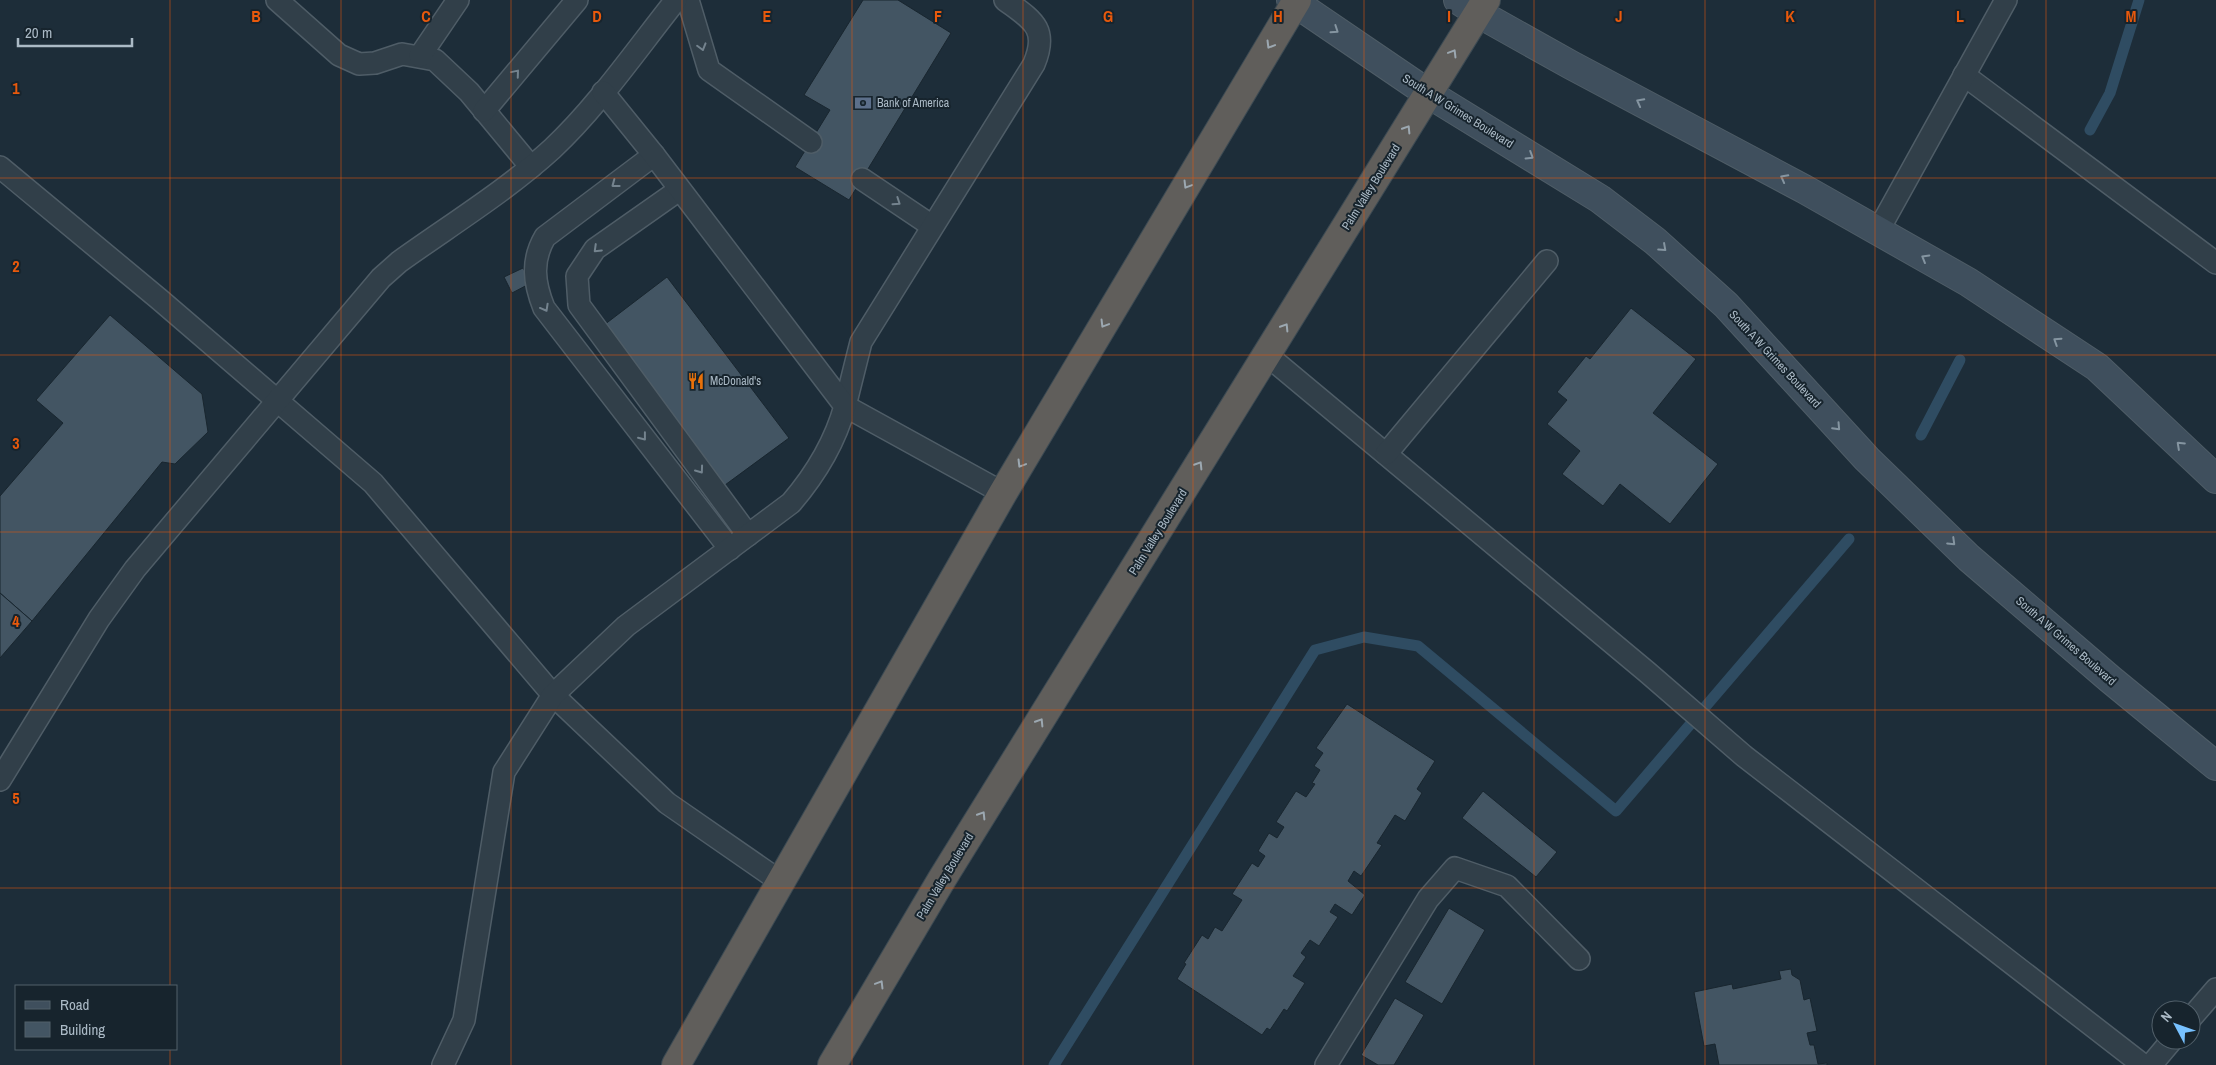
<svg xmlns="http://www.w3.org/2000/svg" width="2216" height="1065" font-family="'Archivo Narrow',sans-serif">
  <rect width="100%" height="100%" fill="#1d2d39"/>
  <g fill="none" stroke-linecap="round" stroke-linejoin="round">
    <g stroke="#2f4c62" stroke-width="11">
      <polyline points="2090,130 2110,93 2139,0"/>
      <polyline points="1921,435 1960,360"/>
      <polyline points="1054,1065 1315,650 1364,637 1418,646 1616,811 1849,539"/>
    </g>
  </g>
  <g fill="#435563" stroke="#19262f">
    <polygon points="863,0 898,0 951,33 849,200 795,167 830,110 804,95"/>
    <polygon points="523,268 531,283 512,293 504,277"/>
    <polygon points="667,277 789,438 725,485 604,325"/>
    <polygon points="1631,308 1696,359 1653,413 1718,464 1670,524 1620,484 1603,506 1562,474 1580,451 1547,424 1567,400 1557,392 1586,356 1590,359"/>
    <polygon points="110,315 202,394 208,432 175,464 162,462 32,621 0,593 0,496 63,423 36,400"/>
    <polygon points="0,593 32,621 0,658"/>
    <polygon points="1347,704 1435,761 1417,789 1422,793 1405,821 1395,815 1377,843 1382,845 1361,876 1354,871 1348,881 1365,895 1352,915 1335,904 1330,912 1338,917 1319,946 1310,940 1301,953 1306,957 1293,976 1305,983 1287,1011 1284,1009 1270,1030 1267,1028 1262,1035 1177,979 1186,964 1184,963 1202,935 1208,939 1215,927 1222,931 1242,900 1232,894 1252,863 1258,867 1265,856 1258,851 1269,833 1277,838 1284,827 1276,822 1296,791 1306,797 1315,784 1312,783 1320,770 1314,766 1323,753 1316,748"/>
    <polygon points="1483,791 1557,852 1536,877 1462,818"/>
    <polygon points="1449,908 1485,930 1442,1004 1405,982"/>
    <polygon points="1791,969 1792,975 1800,980 1804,1000 1810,998 1817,1031 1807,1033 1810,1045 1814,1045 1818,1064 1827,1063 1827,1065 1719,1065 1715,1044 1704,1046 1694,992 1732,984 1733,989 1781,979 1779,971"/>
    <polygon points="1395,998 1424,1015 1394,1065 1378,1065 1361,1055"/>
  </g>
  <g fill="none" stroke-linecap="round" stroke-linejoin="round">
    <g stroke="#4f5d67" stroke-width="24">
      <g id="service">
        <polyline points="277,0 339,55 359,64 375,63 402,54 435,60 469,92 531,167"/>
        <polyline points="688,0 709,70 811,142"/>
        <polyline points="420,56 458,0"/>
        <polyline points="1964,75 2216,263"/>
        <polyline points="484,111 577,0"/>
        <path d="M 654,155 L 545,237 C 531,261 534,283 544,308 L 730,549"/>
        <polyline points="0,167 159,299 373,483 553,695 667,803 781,882"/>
        <polyline points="862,179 932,226"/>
        <polyline points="679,190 595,249 577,276 579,305 748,535"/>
        <polyline points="1878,231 2006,0"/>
        <polyline points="1267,355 1647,672 1744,756 2143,1065"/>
        <polyline points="1386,454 1547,261"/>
        <path d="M 1003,493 L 845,406 L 861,342 L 1034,64 C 1049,28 1032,20 1005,0"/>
        <path d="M 0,780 L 99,619 L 135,569 L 381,278 L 399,262 C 449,226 506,191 552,149 C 597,107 637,49 676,0"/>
        <polyline points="2191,1018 2216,989"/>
        <path d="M 443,1065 L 464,1020 L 504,772 L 553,695 L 626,626 L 791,503 C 815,475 835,442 845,406 L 654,155 L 603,92"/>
        <polyline points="1326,1065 1428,899 1455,868 1507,886 1579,959"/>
        <polyline points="2151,1065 2172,1040"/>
      </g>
    </g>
    <g stroke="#4f5d67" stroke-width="30">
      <g id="secondary">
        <polyline points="1291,0 1429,94 1600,199 1655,241 1726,305 1867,459 1969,558 2110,679 2216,766"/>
        <polyline points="1458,0 1478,13 1571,65 1804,189 1968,282 2097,367 2216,479"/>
      </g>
    </g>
    <g stroke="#3c4a53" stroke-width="30">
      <g id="trunk">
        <polyline points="676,1065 1003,493 1297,0"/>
        <polyline points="832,1065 942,879 1486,0"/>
      </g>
    </g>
    <use href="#service" stroke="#313f49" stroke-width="21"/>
    <use href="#secondary" stroke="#3f4f5d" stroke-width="28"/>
    <use href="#trunk" stroke="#605e5b" stroke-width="28"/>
  </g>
  <defs><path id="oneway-chevron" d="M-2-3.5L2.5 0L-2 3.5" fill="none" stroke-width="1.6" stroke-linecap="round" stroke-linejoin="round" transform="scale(1.25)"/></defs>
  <g stroke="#8595a1">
    <use href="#oneway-chevron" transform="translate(1335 30) rotate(34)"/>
    <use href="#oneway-chevron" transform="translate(1640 102) rotate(-152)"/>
    <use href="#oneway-chevron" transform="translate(1530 156) rotate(32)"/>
    <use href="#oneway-chevron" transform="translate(1784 178) rotate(-152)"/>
    <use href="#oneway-chevron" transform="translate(1663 248) rotate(42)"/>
    <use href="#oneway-chevron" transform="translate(1925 258) rotate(-150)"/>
    <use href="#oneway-chevron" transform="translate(2057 341) rotate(-147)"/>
    <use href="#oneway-chevron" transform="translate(1837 427) rotate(47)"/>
    <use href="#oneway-chevron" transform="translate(2180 445) rotate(-137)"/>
    <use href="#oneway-chevron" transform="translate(1952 542) rotate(44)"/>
  </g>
  <g stroke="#9ca8b1">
    <use href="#oneway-chevron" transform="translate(1270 45) rotate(121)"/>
    <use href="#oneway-chevron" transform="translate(1453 53) rotate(-59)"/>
    <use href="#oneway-chevron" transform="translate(1407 129) rotate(-58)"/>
    <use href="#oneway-chevron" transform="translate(1187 185) rotate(121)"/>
    <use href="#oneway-chevron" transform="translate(1104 324) rotate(121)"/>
    <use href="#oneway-chevron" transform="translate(1285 327) rotate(-58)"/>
    <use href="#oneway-chevron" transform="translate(1021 464) rotate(121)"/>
    <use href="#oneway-chevron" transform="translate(1199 465) rotate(-58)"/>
    <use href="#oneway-chevron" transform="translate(1040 722) rotate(-58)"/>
    <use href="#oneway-chevron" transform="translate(982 815) rotate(-58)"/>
    <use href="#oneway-chevron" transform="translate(880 984) rotate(-59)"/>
  </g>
  <g stroke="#74838e">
    <use href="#oneway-chevron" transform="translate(702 47) rotate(74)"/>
    <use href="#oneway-chevron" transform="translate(516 73) rotate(-50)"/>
    <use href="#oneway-chevron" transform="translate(615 184) rotate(143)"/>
    <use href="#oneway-chevron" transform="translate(897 202) rotate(34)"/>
    <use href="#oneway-chevron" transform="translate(597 249) rotate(136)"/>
    <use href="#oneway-chevron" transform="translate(545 308) rotate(61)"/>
    <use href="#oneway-chevron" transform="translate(643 437) rotate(52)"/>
    <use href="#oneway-chevron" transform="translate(700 470) rotate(54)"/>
  </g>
  <path fill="none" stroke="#e8590c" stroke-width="1" stroke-opacity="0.55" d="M 170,0 L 170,986M 341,0 L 341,1065M 511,0 L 511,1065M 682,0 L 682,1065M 852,0 L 852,1065M 1023,0 L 1023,1065M 1193,0 L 1193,1065M 1364,0 L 1364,1065M 1534,0 L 1534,1065M 1705,0 L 1705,1065M 1875,0 L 1875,1065M 2046,0 L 2046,1065M 0,178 L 2216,178M 0,355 L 2216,355M 0,532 L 2216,532M 0,710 L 2216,710M 0,888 L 2216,888M 170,1049 L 170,1065"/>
  <defs>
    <g id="bank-bare" transform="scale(1.35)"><path d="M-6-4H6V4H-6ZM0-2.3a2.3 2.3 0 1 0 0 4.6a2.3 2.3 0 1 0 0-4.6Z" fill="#5c6f8a" stroke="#17242d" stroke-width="2.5" paint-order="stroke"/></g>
    <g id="restaurant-bare" transform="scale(1.35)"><path d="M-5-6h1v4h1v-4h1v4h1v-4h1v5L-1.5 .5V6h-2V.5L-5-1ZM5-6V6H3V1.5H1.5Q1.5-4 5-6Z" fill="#e8710a" stroke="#17242d" stroke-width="2.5" paint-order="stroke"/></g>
  </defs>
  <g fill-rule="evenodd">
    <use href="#bank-bare" x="863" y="103"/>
    <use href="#restaurant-bare" x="696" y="381"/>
  </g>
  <g text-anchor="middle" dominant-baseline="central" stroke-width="4" stroke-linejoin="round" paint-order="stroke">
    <g font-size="12" fill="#abbac6" stroke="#17242d" text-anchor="start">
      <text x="877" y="103">Bank of America</text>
      <text x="710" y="381">McDonald's</text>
    </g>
    <g font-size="12" fill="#abbac6" stroke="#17242d">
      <text transform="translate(1458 111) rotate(32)">South A W Grimes Boulevard</text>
      <text transform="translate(1371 187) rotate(-58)">Palm Valley Boulevard</text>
      <text transform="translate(1775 359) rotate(47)">South A W Grimes Boulevard</text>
      <text transform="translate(1158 532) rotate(-58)">Palm Valley Boulevard</text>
      <text transform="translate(2066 641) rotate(41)">South A W Grimes Boulevard</text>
      <text transform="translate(945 876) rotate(-59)">Palm Valley Boulevard</text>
    </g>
  </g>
  <g font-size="16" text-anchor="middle" font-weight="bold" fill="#e8590c" stroke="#17242d" stroke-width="4" stroke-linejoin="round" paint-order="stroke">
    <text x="256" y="22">B</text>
    <text x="426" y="22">C</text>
    <text x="597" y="22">D</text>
    <text x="767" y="22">E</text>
    <text x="938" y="22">F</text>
    <text x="1108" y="22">G</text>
    <text x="1278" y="22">H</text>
    <text x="1449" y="22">I</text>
    <text x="1619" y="22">J</text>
    <text x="1790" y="22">K</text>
    <text x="1960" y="22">L</text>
    <text x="2131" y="22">M</text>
    <text x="16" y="94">1</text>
    <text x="16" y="272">2</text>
    <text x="16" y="449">3</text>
    <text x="16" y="627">4</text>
    <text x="16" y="804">5</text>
  </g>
  <rect x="15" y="985" width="162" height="65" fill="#17242d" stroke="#52606a"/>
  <rect x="25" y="1001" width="25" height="8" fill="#3f4f5d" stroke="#52606a"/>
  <text x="60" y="1010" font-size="15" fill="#abbac6">Road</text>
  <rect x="25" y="1022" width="25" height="15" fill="#435563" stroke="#52606a"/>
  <text x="60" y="1035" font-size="15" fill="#abbac6">Building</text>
  <g transform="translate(2176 1025) rotate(311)"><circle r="24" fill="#17242d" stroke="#52606a"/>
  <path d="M0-4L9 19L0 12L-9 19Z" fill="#77c1ff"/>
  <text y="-8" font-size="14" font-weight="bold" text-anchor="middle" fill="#abbac6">N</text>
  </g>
  <path d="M18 38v8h114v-8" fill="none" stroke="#abbac6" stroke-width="2.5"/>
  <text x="25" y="38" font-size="15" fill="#abbac6" stroke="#17242d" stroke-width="4" paint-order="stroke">20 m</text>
</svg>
